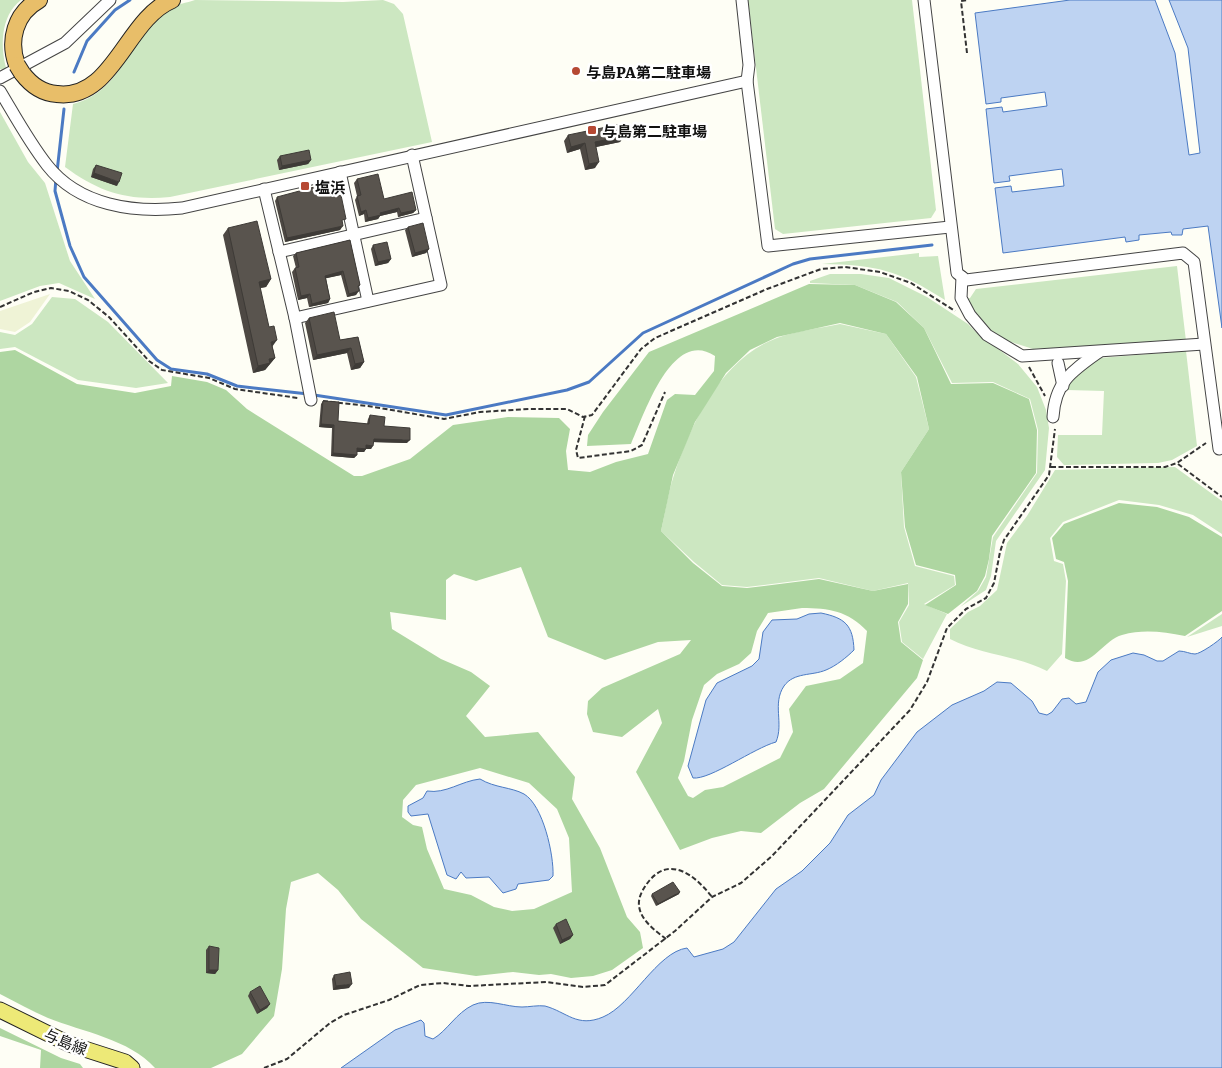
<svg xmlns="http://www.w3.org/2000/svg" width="1222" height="1068" font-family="Literata,'Noto Sans JP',serif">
  <rect width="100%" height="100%" fill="#fefef5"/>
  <polygon fill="#eff3d6" points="50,294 30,322 15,332 0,329 0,311"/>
  <g fill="#cce7c1">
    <path d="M 0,0 L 21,0 C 0,16 0,48 7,71 L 0,69 Z"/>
    <path d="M 195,0 L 343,2 L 383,0 L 394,4 L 403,14 L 432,142 L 170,197 C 127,201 99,192 65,167 L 73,104 C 123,92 130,35 169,9 C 176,4 187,3 195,0 Z"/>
    <polygon points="748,0 912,0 936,210 931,218 783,234 775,229"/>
    <polygon points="0,112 28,162 45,183 70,261 95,299 59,283 40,286 0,301"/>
    <path d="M 919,253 L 919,257 L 938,256 L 945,300 C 898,270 877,265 822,264 Z"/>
    <polygon points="1177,266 1186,341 1033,349 1008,341 989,331 979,316 969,308 966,299 970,298 976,289"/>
    <polygon points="830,274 861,274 889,278 927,297 968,324 977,333 1018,364 1037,387 1046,410 1049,428 1045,470 996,541 991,576 986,590 960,607 978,591 986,577 993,537 1037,473 1038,430 1030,399 993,382 952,383 924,328 897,302 855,285 810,283 810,281"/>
    <polygon points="52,297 75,299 108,322 168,383 136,388 78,380 15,347 0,349 0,332 15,335 32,324"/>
    <path d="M 840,324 L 886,334 L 916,377 L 929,429 L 901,472 L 904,527 L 915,566 L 954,576 L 955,585 L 924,604 L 947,614 L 923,659 L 902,642 L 899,622 L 909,605 L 908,583 L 873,591 L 819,578 L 747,587 L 722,585 L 694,562 L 661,531 C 665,513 668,493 674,475 C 691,423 722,358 777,338 C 796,331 820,328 840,324 Z"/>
    <polygon points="1186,351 1197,446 1172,460 1158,463 1064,465 1057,457 1058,435 1102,435 1104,391 1067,390 1067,381 1100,358"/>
    <path d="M 1175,467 L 1222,501 L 1222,534 L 1193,515 L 1159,505 L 1119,500 L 1063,522 L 1050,538 L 1054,561 L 1063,564 L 1066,581 L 1062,654 L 1047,671 C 1016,655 980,655 950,639 L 950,629 L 968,612 L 980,606 L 997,590 L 1007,543 L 1027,516 L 1055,470 Z"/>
    <polygon points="1222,614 1222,626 1187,637"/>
  </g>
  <g fill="#aed6a1" fill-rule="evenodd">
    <path d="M 809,284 L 855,285 L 896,302 L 924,328 L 951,384 L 993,383 L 1029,399 L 1037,430 L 1036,473 L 992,536 L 989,559 L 985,576 L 977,591 L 948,614 L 925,605 L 956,585 L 955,575 L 916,565 L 905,527 L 901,472 L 929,429 L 917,377 L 886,334 L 840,323 L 777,337 L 750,350 L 726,373 L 695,422 L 673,475 L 661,531 L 693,563 L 722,586 L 747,588 L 819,579 L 873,591 L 908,584 L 908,604 L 898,622 L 901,642 L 923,660 L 917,678 L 824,789 L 800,803 L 761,833 L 741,831 L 712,838 L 680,850 L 636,772 L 662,723 L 658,709 L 622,737 L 593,732 L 587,714 L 588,701 L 602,688 L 680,654 L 691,640 L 658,642 L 605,660 L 548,637 L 521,567 L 476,581 L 454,574 L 446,580 L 446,620 L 390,612 L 392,629 L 441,659 L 471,672 L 490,686 L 466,716 L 485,737 L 538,732 L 575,777 L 572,799 L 600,848 L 627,917 L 640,932 L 643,948 L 612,970 L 593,976 L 571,978 L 551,974 L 539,975 L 513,972 L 476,976 L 423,968 L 361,919 L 338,890 L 318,873 L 291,882 L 286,909 L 282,969 L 274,1016 L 242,1054 L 211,1068 L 155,1068 C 129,1039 83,1032 48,1018 C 32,1011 16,1002 0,994 L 0,352 L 15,350 L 77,384 L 135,393 L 171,386 L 172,376 L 207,382 L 226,390 L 247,409 L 354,476 L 362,476 L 410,459 L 453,425 L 508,417 L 559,418 L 570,429 L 566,451 L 568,470 L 590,472 L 616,462 L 648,454 L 667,400 L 675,394 L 695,395 L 714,371 L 715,356 C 672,327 644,415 631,444 L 587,446 L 588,435 L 603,412 L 649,352 ZM 802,608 C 829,608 848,611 867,631 L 863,663 L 840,679 L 806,686 L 789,709 L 793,732 L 780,758 L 723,787 L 705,790 L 693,798 L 688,796 L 678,778 L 684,761 L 692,720 L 704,685 L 717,674 L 739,664 L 751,653 L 757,631 L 768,613 ZM 480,768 L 529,783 L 557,809 L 569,838 L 572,892 L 534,909 L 512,911 L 494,907 L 471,895 L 444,889 L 427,849 L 422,827 L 413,825 L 402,817 L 403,800 L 416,785 Z"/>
    <path d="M 1119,503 L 1157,507 L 1189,517 L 1222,537 L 1222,611 L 1185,636 C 1163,632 1144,629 1122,635 C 1101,641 1090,673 1065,658 L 1068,581 L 1064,562 L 1056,559 L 1052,538 L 1064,524 Z"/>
    <polygon points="0,1028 61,1058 80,1064 83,1068 40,1068 41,1050 0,1036"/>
  </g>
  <g fill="#bed3f2" stroke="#4b7ac3">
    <polygon points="1070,0 1155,0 1175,53 1189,155 1200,153 1188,48 1169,0 1222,0 1222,328 1208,226 1183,229 1182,235 1172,235 1171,232 1139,235 1139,240 1126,242 1125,237 1003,253 995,188 1011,186 1012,192 1064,186 1062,169 1009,176 1010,181 994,183 986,109 1002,107 1003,112 1047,106 1045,92 1001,98 1001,102 986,104 975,13"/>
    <path d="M 821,613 C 845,618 853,625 854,650 C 847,657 836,666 826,670 C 812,676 794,672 784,686 C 772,704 784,723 776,742 C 754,748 710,780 693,778 L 688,766 L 706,700 L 717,683 L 752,666 L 759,659 L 763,632 L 772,620 L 797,619 L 809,614 Z"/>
    <path d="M 1222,637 L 1222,1068 L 341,1068 L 395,1030 L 421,1020 L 424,1023 L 425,1036 L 433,1039 C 447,1031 456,1013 473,1005 C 488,998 506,1007 522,1007 C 529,1007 538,1005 545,1006 C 567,1012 577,1028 603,1017 C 632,1005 657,952 687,948 L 694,957 L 723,949 L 734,942 L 776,889 L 802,871 L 830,843 L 848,815 L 874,795 L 881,780 L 917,732 L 952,705 L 984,691 L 997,682 L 1011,683 L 1032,701 L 1039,713 L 1047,715 L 1052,712 L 1062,699 L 1069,698 L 1076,704 L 1086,702 L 1098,672 L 1111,660 L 1133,653 L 1144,655 L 1157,661 L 1163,661 L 1179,651 C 1185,651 1190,654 1195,654 C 1200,654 1219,641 1222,637 Z"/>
    <path d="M 480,779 C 495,788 511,787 524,794 C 543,805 554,855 553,876 L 549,880 L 518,884 L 516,889 L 503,893 L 489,877 L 466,878 L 461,872 L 456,879 L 447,875 L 428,814 L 411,816 L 408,812 L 408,806 L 423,798 L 427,791 C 446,794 461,781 480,779 Z"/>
  </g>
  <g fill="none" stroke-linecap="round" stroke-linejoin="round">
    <g stroke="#4b7ac3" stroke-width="3">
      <polyline points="74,72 87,41 115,10 130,0"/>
      <polyline points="57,172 64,109"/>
      <polyline points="56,178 55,191 70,246 84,277 157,360 171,369 207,374 237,386 308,394"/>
      <polyline points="314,395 446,415 567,390 589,382 643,333 793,264 810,259 932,245"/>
    </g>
    <g stroke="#444" stroke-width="13">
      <g id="minor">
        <polyline points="742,0 749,65 747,81 768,246 950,227"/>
        <polyline points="924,0 957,273 966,280 1183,253 1194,262 1219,449"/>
        <polyline points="0,78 65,43 110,0"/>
        <path d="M 0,91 C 15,116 29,142 47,165 C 79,206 134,213 182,208 L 747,81"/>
        <polyline points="340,172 368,301"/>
        <polyline points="264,189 295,318 311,400"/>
        <polyline points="279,252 426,218"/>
        <polyline points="962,277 961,298 970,315 987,335 1022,356 1204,344"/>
        <polyline points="295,318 441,285 412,155"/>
        <polyline points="1058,363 1063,386"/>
        <path d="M 1053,417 C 1055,382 1072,371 1099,352"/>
      </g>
    </g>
    <g stroke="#222" stroke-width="17">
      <polyline id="major" points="0,1010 69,1044 125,1062 132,1068"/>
    </g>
    <g stroke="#222" stroke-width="18">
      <g id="highway">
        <path d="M 17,65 C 8,41 15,13 39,0"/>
        <path d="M 22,73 C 31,85 42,93 57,94 C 113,101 126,19 172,0"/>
      </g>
    </g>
    <g stroke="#333" stroke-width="2" stroke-dasharray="5 2.5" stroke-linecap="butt">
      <polyline points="967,53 961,1 968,0"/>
      <polyline points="0,307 34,292 51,288 69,291 88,300 109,317 149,361 162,370 209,378 235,389 298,398"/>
      <polyline points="1029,367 1045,396"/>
      <polyline points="323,401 368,406 444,419 480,412 529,409 567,409 583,417 592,415 641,349 655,338 767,289 821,269 845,267 880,272 911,283 955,311"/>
      <polyline points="585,416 576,450 578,458 631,451 642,445 665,392"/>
      <polyline points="1178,464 1222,497"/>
      <polyline points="1051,467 1165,467 1177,463 1206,443"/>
      <path d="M 666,939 C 656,931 641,921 639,906 C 638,898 642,891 646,885 C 668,853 695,875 712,897"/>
      <polyline points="264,1068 287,1059 330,1023 344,1015 389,1000 420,985 443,983 469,986 546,982 583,987 605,985 675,931 712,897 741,883 772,856 910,710 927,682 947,628 966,609 986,598 994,583 1000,552 1004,540 1049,475 1055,429"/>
    </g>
    <use href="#minor" stroke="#fff" stroke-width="11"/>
    <use href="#major" stroke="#ede977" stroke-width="15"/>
    <use href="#highway" stroke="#e8be69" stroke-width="16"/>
    <g stroke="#222" stroke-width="18" stroke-linecap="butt">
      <polyline id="highway-bridge" points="17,65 22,73"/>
    </g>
    <use href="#highway-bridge" stroke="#e8be69" stroke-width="16"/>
  </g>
  <g fill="#4d4843">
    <polygon points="568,135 624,136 620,142 596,147 595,168 585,170 580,149 567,153 564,141"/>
    <polygon points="280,156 311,160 308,164 279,170 277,160"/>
    <polygon points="96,165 117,186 91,177 93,169"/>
    <polygon points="357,179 384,199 416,210 413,213 398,217 397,212 380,216 378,219 365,222 364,214 359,216 355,200 357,196 354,183"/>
    <polygon points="277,197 343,223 342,223 340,230 285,242 275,201"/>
    <polygon points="408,227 429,249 426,253 412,257 405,230"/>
    <polygon points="228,228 271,279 266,287 260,288 275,358 265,370 253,373 223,235"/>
    <polygon points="350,240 360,285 358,288 356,295 347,297 341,275 326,278 330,299 328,303 309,307 307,298 298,300 292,272 295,268 296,268 293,256 296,253"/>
    <polygon points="373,245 391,259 388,263 375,266 371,249"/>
    <polygon points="309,318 340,340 358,337 364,362 360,368 351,370 347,353 313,360 305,323"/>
    <polygon points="323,401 338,421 367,424 368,419 370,415 407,443 373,442 371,449 366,449 364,452 357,452 357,455 354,458 331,456 332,428 319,427 321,404"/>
    <polygon points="652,894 679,894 656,906 651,896"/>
    <polygon points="556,924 573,935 570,939 560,944 553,928"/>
    <polygon points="209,946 218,970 215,974 206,973 206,950"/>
    <polygon points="334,975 349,988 333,990 332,979"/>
    <polygon points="250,992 270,1004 267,1008 257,1014 248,996"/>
  </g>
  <g fill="#3e3b37">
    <polygon points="624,136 620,142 591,148 595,142"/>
    <polygon points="585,143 580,149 567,153 571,147"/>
    <polygon points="311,160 308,164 279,170 282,166"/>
    <polygon points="599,162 595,168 585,170 589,164"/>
    <polygon points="94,173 119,182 117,186 91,177"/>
    <polygon points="399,208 397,212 380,216 378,219 365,222 368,218 380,213"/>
    <polygon points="366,210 364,214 359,216 361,212"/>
    <polygon points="416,210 413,213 398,217 401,213"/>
    <polygon points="343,226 340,230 285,242 287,238"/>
    <polygon points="429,249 426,253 412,257 415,253"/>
    <polygon points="391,259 388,263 375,266 378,262"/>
    <polygon points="343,271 341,275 323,279 325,276"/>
    <polygon points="271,279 266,287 254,289 259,282"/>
    <polygon points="359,291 356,295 347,297 349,294"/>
    <polygon points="310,294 307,298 298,300 301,296"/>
    <polygon points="330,299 328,303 309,307 312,304"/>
    <polygon points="277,340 272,347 271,342"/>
    <polygon points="351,348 347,353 313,360 317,355"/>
    <polygon points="275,358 265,370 253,373 258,366 269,359"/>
    <polygon points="364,362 360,368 351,370 355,364"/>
    <polygon points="321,424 334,425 332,428 319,427"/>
    <polygon points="374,439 410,440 407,443 371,442"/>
    <polygon points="366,445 373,446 371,449 364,449"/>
    <polygon points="357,448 366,449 364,452 355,452"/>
    <polygon points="333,453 357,455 354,458 331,456"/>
    <polygon points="680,892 679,894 656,906 658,904"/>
    <polygon points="573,935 570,939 560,944 562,940"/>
    <polygon points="209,970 218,970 215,974 206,973"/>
    <polygon points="352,984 349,988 333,990 336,986"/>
    <polygon points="270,1004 267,1008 257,1014 260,1010"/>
  </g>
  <g fill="#59544e" stroke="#3e3b37">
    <polygon points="621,124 624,136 595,142 599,162 589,164 585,143 571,147 568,135"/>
    <polygon points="309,150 311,160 282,166 280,156"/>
    <polygon points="96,165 122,173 119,182 94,173"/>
    <polygon points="378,174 384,199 412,192 416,210 401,213 399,208 380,213 381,215 368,218 366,210 361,212 357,196 361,195 357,179"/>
    <polygon points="333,182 337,196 341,195 346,219 342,220 343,226 287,238 277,197"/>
    <polygon points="257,221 271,279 259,282 269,327 274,326 277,340 271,342 275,358 269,359 270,363 258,366 228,228"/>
    <polygon points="423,223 429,249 415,253 408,227"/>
    <polygon points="350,240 360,285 358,286 359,291 349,294 343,271 325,276 330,299 312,304 310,294 301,296 295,268 299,267 296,253"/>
    <polygon points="387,242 391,259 378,262 373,245"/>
    <polygon points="334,312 340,340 358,337 364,362 355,364 351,348 317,355 309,318"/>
    <polygon points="323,401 339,402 338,421 369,424 370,415 385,417 384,426 410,428 410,440 374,439 373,446 366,445 366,449 357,448 357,455 333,453 334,425 321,424"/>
    <polygon points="673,882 680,892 658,904 652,894"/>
    <polygon points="566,919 573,935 562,940 556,924"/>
    <polygon points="209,946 219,948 218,970 209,970"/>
    <polygon points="350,972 352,984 336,986 334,975"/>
    <polygon points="260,986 270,1004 260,1010 250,992"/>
  </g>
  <g fill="#b64933" stroke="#fff" stroke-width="2">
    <circle cx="576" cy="71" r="5"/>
    <rect x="587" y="125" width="10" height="10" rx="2.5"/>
    <rect x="300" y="181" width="10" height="10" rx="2.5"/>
  </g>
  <g text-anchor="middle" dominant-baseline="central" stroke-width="5" stroke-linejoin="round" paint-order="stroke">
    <g font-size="15" font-weight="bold" fill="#111" stroke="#fff" text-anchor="start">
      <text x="586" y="71">与島PA第二駐車場</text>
      <text x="602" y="130">与島第二駐車場</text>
      <text x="315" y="186">塩浜</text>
    </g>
    <g font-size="15" fill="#111" stroke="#fff">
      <text transform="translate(66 1041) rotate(22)">与島線</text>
    </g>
  </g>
</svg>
